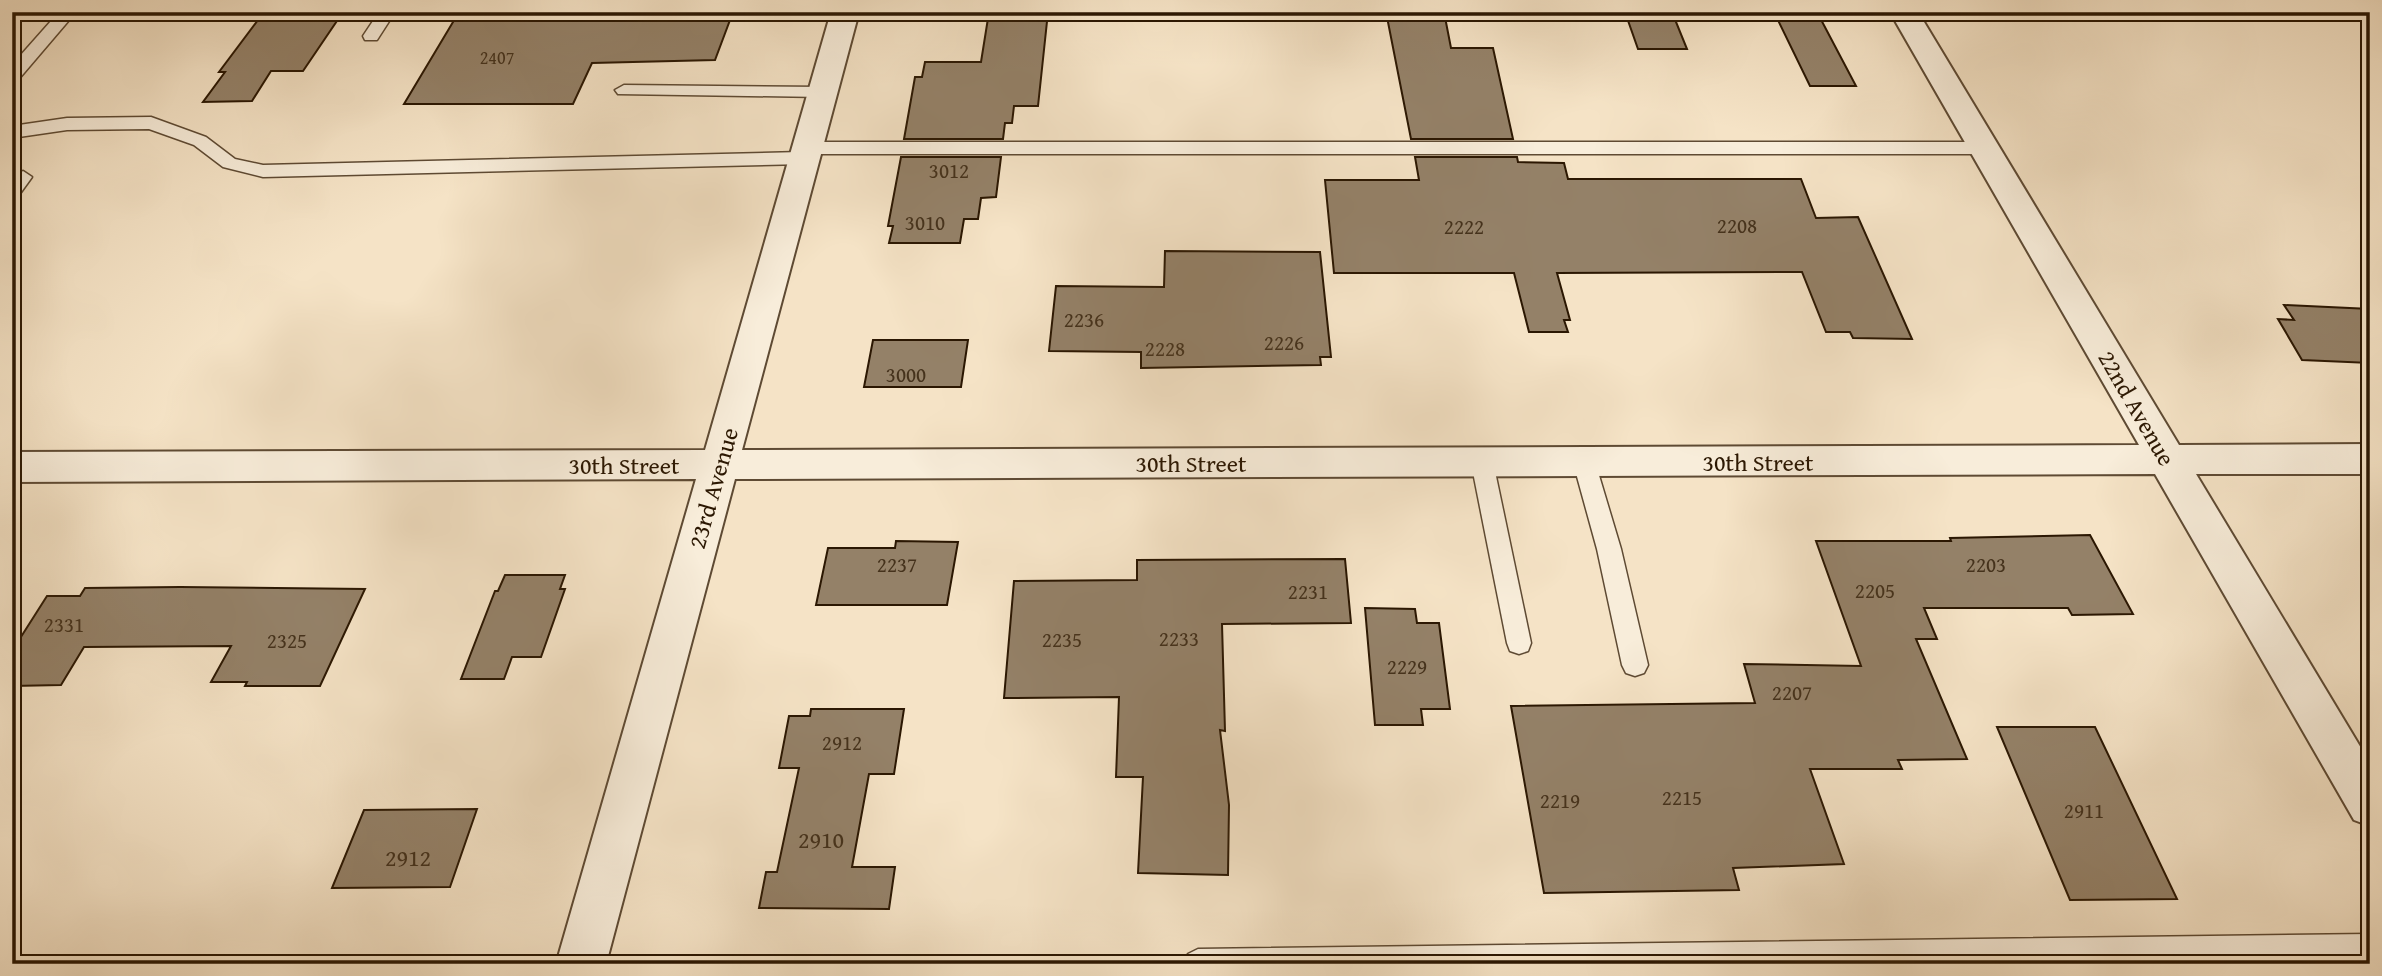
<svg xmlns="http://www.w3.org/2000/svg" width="2382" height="976" font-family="'Gentium Book Plus',serif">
  <rect width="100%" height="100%" fill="#f5e3c6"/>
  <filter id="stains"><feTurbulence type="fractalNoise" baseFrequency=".00286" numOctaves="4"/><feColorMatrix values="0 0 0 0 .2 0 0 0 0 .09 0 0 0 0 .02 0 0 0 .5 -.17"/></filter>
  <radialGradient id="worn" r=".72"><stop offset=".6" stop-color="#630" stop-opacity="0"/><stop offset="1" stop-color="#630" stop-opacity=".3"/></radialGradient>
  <g fill="#948168" stroke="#2b1702" stroke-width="2">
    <polygon points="264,12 343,12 303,71 271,71 252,101 203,102 225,72 219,72"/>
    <polygon points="459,12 733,12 715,60 592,63 573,104 404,104"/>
    <polygon points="989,12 1048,12 1038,106 1014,106 1012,123 1005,123 1003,139 904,139 915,77 922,77 925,62 981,62"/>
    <polygon points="1386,12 1444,12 1451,48 1493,48 1513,139 1411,139"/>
    <polygon points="1625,12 1672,12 1687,49 1638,49"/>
    <polygon points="1774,12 1817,12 1856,86 1810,86"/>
    <polygon points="901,157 1001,157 996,197 981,198 978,219 964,219 960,243 889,243 893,226 888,226"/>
    <polygon points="1415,157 1517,157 1518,162 1564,163 1568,179 1801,179 1816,218 1858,217 1912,339 1853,338 1850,332 1826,332 1802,272 1557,273 1570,320 1564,320 1568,332 1529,332 1514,273 1334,273 1325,180 1419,180"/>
    <polygon points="1165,251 1320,252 1331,357 1320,357 1321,365 1141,368 1141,352 1049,351 1056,286 1164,287"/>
    <polygon points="2284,305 2370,309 2370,363 2302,360 2278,319 2294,320"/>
    <polygon points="873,340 968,340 961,387 864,387"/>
    <polygon points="2090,535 2133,614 2072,615 2068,608 1924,608 1937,639 1916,639 1967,759 1898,760 1902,769 1810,769 1844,864 1733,868 1739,890 1544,893 1511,706 1755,703 1744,664 1861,666 1816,541 1951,541 1950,538"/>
    <polygon points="896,541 958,542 947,605 816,605 828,548 895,548"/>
    <polygon points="1345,559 1351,623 1222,624 1225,731 1220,730 1229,805 1228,875 1138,873 1143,777 1116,777 1119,697 1004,698 1014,581 1137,580 1137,560"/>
    <polygon points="505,575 565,575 560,589 565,589 541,657 512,657 504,679 461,679 495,591 498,591"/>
    <polygon points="85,588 180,587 365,589 320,686 245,686 247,682 211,682 231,646 84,647 61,685 12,686 12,651 47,596 80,596"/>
    <polygon points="1365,608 1415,609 1417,623 1439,623 1450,709 1421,709 1423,725 1375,725"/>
    <polygon points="811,709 904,709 894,774 869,774 852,867 895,867 889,909 759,908 766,872 777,872 799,768 779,768 789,716 810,716"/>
    <polygon points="1997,727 2095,727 2177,899 2070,900"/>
    <polygon points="477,809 450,887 332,888 364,810"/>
  </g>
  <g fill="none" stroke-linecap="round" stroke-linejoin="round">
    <g stroke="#5e4a33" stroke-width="3">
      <g id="lane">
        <polygon points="59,12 76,12 18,80 12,81 12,65"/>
        <polygon points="379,12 395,12 377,40 365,40 363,36"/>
        <polygon points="624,85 823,87 832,92 823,97 618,94 615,90"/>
        <polygon points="151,117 206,137 235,159 263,165 801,152 798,148 807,142 1984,142 1993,148 1984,154 811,154 814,158 805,164 263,177 223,167 194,145 149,129 67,130 12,138 12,126 67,118"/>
        <polygon points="23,171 32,177 19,195 12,197 12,178"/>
        <polygon points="1482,453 1490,456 1493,462 1531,643 1528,651 1519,654 1510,651 1507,643 1471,462 1474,456"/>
        <polygon points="1584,453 1592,456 1595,462 1621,549 1648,665 1644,673 1635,676 1626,673 1622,665 1597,549 1573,462 1576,456"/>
        <polygon points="2370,934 2370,962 1184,964 1188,954 1198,949"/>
      </g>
    </g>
    <g stroke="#5e4a33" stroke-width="4">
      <polygon id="street" points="831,12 859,12 742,450 2139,445 1890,12 1918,12 2179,445 2370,444 2370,474 2196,474 2370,763 2370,826 2354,820 2155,474 735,479 606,964 556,964 696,479 12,482 12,452 705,450"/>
    </g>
    <use href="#lane" fill="#f8edda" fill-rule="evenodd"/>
    <use href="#street" fill="#f8edda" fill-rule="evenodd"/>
  </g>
  <g text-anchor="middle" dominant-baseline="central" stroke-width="5" stroke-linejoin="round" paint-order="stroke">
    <g font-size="18" fill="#45321c">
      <text x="497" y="57">2407</text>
    </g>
    <g font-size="21" fill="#45321c">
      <text x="949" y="170">3012</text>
      <text x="925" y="222">3010</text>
      <text x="1737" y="225">2208</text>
      <text x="1464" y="226">2222</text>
      <text x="1084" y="319">2236</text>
      <text x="1284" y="342">2226</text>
      <text x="1165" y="348">2228</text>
      <text x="906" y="374">3000</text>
      <text x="897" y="564">2237</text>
      <text x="1986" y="564">2203</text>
      <text x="1875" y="590">2205</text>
      <text x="1308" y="591">2231</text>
      <text x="64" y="624">2331</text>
      <text x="1179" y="638">2233</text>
      <text x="1062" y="639">2235</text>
      <text x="287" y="640">2325</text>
      <text x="1407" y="666">2229</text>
      <text x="1792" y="692">2207</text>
      <text x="842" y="742">2912</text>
      <text x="1682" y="797">2215</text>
      <text x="1560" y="800">2219</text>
      <text x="2084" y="810">2911</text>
    </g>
    <g font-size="24" fill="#2b1702" stroke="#f8edda">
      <text transform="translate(2137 408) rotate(60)">22nd Avenue</text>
      <text x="1758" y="462">30th Street</text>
      <text x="1191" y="463">30th Street</text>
      <text x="624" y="465">30th Street</text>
      <text transform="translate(713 488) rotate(-74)">23rd Avenue</text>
    </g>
    <g font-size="24" fill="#45321c">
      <text x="821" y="839">2910</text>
      <text x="408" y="857">2912</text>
    </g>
  </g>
  <rect width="2382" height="976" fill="none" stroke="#f5e3c6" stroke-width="42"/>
  <rect x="14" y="14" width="2354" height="948" fill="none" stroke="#2b1702" stroke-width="3.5"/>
  <rect x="21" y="21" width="2340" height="934" fill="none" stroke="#2b1702" stroke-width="2"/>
  <rect width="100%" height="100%" filter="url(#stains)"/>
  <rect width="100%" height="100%" fill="url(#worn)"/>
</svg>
